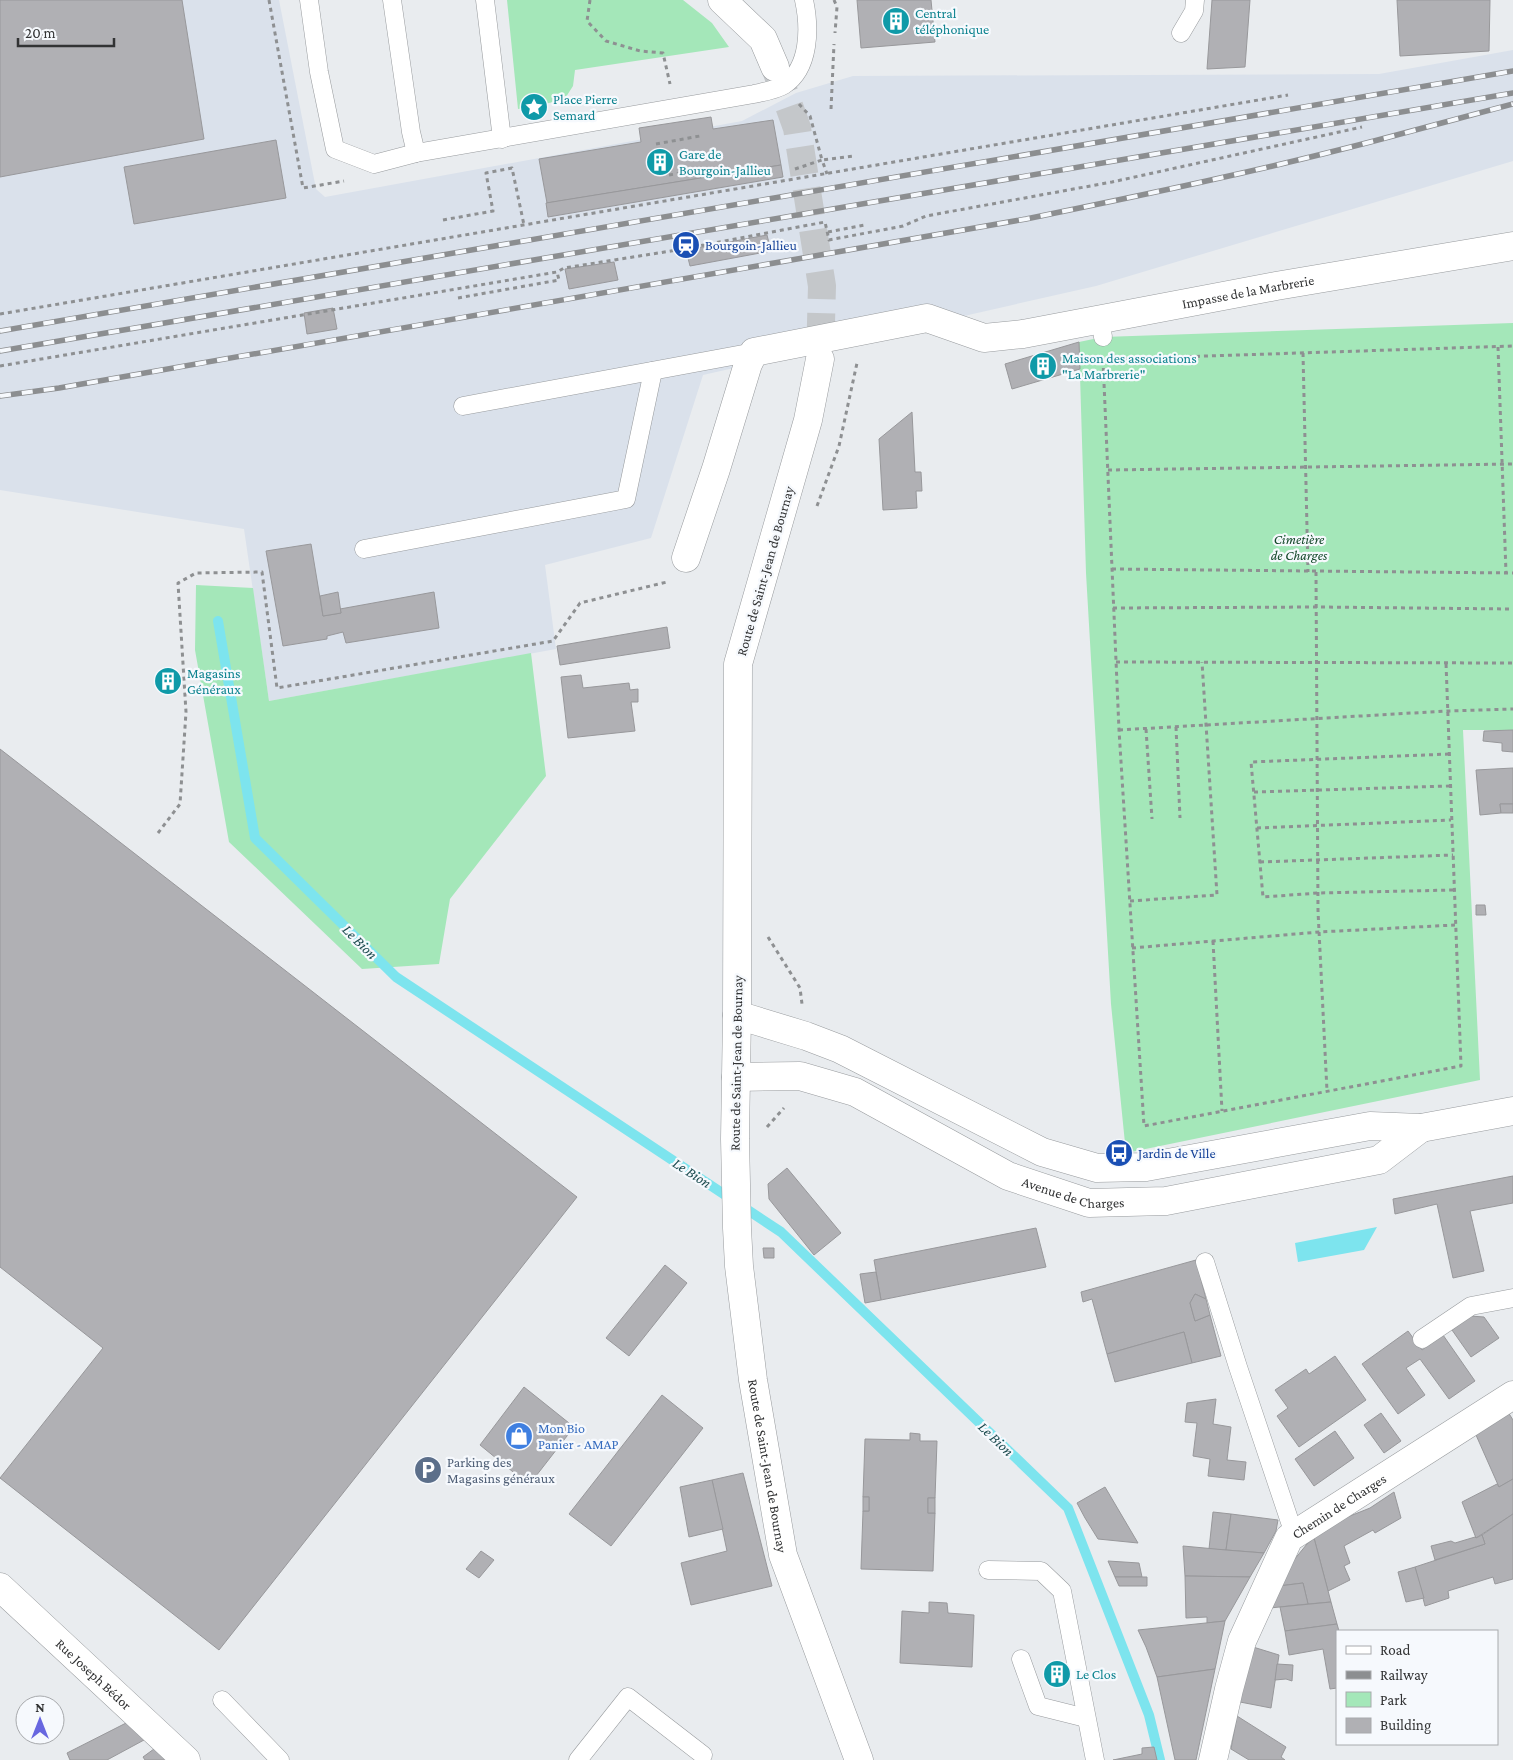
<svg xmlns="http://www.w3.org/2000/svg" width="1513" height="1760" font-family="'Crimson Pro',serif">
  <rect width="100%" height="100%" fill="#e9ecef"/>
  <polygon fill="#dae1eb" points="0,0 279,0 316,189 325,197 742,121 796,93 853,76 1379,74 1513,50 1513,161 1096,286 703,375 651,538 545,565 556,649 269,701 244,529 0,490"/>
  <g fill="#a4e7b9">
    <polygon points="507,0 683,0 712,23 729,47 575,70 573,86 564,100 518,109"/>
    <polygon points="1513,323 1513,730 1463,730 1480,1080 1126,1153 1111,1004 1086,573 1079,342 1103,337"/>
    <polygon points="196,585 253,588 269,701 531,653 546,776 450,899 439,964 362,969 229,842 195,650"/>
  </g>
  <polygon fill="#7de4ee" points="1377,1227 1364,1250 1298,1262 1295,1243"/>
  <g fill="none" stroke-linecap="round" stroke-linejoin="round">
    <polyline stroke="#7de4ee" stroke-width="10" points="218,621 255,838 396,977 781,1232 1068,1508 1149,1715 1160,1760"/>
  </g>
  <g fill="#b0b0b4" stroke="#98989b">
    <polygon points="0,0 182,0 204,139 0,177"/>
    <polygon points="857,0 931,0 935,42 861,48"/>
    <polygon points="1212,0 1250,0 1245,67 1207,69"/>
    <polygon points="1397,0 1490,0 1489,51 1400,56"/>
    <polygon points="711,117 713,129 773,120 781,165 547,203 539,159 641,142 639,128"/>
    <polygon points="276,140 286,198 134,224 124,167"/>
    <polygon points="781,165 783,177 548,217 546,203"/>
    <polygon points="767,235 771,251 690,266 686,250"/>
    <polygon points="614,262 618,280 569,289 565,269"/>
    <polygon points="333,308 337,329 307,334 304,313"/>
    <polygon points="1079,342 1080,369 1012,389 1005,364"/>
    <polygon points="912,412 915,472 921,472 922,491 916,491 917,508 883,510 879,439"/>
    <polygon points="311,544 323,616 341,613 340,609 434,592 439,628 346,643 343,632 327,636 327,639 283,646 266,551"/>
    <polygon points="338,592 341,613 323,616 320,596"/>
    <polygon points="667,627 670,648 560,665 557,646"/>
    <polygon points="175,673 176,688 161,690 159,674"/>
    <polygon points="581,675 583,688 629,683 630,690 638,689 638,702 631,702 635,731 568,738 561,677"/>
    <polygon points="1513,730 1513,752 1502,751 1502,743 1483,741 1484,731"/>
    <polygon points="0,749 577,1197 219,1650 0,1478 103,1348 0,1267"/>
    <polygon points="1513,768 1513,804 1500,804 1501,813 1480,815 1476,770"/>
    <polygon points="1500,804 1513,804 1513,813 1501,813"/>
    <polygon points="1476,905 1485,905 1486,915 1476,915"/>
    <polygon points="787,1168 841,1233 814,1255 769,1199 768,1184"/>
    <polygon points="1513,1176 1513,1203 1470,1211 1484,1271 1453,1278 1437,1204 1395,1214 1393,1199"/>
    <polygon points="1036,1228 1046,1267 881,1300 874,1260"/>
    <polygon points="763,1248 774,1248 774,1258 764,1258"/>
    <polygon points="1196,1260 1206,1299 1195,1294 1190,1303 1195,1321 1210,1315 1221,1356 1192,1363 1184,1332 1107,1354 1092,1299 1083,1302 1081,1292"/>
    <polygon points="665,1265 687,1283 629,1356 606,1338"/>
    <polygon points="876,1272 881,1300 865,1303 860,1274"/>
    <polygon points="1195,1294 1206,1299 1210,1315 1195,1321 1190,1303"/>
    <polygon points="1470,1316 1484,1317 1499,1338 1471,1357 1452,1330"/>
    <polygon points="1408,1331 1422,1350 1443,1335 1475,1381 1449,1399 1420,1359 1406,1368 1425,1395 1398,1414 1362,1364"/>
    <polygon points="1184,1332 1192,1363 1115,1382 1107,1354"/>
    <polygon points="1335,1356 1366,1400 1299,1447 1277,1416 1288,1408 1275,1390 1306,1369 1309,1374"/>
    <polygon points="524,1387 574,1427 529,1485 480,1445"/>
    <polygon points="662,1395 703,1428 611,1546 569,1514"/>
    <polygon points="1216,1399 1213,1424 1231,1427 1227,1460 1246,1462 1244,1480 1208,1476 1210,1459 1193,1456 1197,1423 1185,1422 1187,1403"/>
    <polygon points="1508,1412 1513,1420 1513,1479 1499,1487 1476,1435"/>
    <polygon points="1381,1413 1401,1441 1384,1453 1364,1425"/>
    <polygon points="1335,1431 1354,1458 1314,1486 1295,1459"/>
    <polygon points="910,1433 920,1434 920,1441 937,1441 935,1498 928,1498 928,1513 935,1513 933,1571 861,1569 863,1511 869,1511 869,1497 863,1497 865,1439 910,1440"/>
    <polygon points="743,1473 772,1586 691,1605 681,1563 727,1551 712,1480"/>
    <polygon points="1513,1479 1513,1514 1476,1538 1462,1502 1497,1484 1499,1487"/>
    <polygon points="712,1480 723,1529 689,1537 680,1487"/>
    <polygon points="1105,1487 1138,1543 1098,1539 1085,1518 1077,1503"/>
    <polygon points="1394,1492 1401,1518 1375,1533 1373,1530 1344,1546 1350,1563 1344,1566 1350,1580 1328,1591 1314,1538 1335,1522 1370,1508"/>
    <rect x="863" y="1497" width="6" height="14"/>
    <rect x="928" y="1498" width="7" height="15"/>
    <polygon points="1213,1512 1231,1514 1226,1550 1209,1549"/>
    <polygon points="1231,1514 1278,1520 1276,1531 1264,1553 1226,1550"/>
    <polygon points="1513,1514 1513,1579 1495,1584 1493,1577 1448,1591 1449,1598 1425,1606 1415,1567 1485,1544 1482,1535"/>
    <polygon points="1482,1535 1485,1544 1435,1560 1431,1546 1451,1541 1455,1543 1475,1537 1476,1538"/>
    <polygon points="1314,1538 1331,1602 1308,1604 1303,1583 1279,1586 1289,1566 1307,1544"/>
    <polygon points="1183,1546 1226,1550 1264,1553 1250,1577 1185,1576"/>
    <polygon points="481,1551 494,1560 479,1578 466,1569"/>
    <polygon points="1108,1561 1139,1563 1142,1577 1115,1577"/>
    <polygon points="1415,1567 1424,1598 1406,1602 1398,1572"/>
    <polygon points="1185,1576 1250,1577 1225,1621 1207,1623 1207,1617 1186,1618"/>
    <polygon points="1115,1577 1147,1577 1147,1586 1119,1586"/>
    <polygon points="1303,1583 1308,1604 1270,1608 1279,1586"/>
    <polygon points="929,1602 947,1603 948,1613 974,1615 972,1667 900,1663 902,1611 929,1613"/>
    <polygon points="1331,1602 1337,1624 1285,1631 1280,1607"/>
    <polygon points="1225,1621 1215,1669 1157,1677 1146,1647 1138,1630"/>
    <polygon points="1337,1624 1339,1631 1337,1631 1337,1688 1330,1689 1323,1649 1289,1655 1285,1631"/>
    <polygon points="1253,1647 1279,1655 1271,1708 1240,1702 1245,1673"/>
    <polygon points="1277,1664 1293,1665 1292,1681 1286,1679 1275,1680"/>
    <polygon points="1051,1666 1062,1666 1062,1682 1052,1682"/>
    <polygon points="1215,1669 1196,1760 1175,1760 1157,1677"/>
    <polygon points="1237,1716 1286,1747 1281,1757 1285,1760 1249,1760 1231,1749"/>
    <polygon points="132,1720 144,1740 107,1760 70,1760 67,1753"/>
    <polygon points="158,1746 179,1760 145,1760 143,1757"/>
    <polygon points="1154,1747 1157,1760 1113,1760 1142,1754 1142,1748"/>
  </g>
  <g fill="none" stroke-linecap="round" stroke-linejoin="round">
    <polyline stroke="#c4c7ca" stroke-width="28" stroke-dasharray="28 14" stroke-linecap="butt" points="775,67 797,128 822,286 820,359"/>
    <g stroke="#989b9e" stroke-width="19">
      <g id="service">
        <path d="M 309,0 L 319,72 L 335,149 L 374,164 L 416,153 L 754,94 C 763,92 776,90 784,85 C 810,68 810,28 804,0"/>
        <polyline points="392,0 411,132 416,153"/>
        <polyline points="485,0 502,139"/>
        <polyline points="1181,33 1194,11 1195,0"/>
        <polyline points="1100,319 1103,337"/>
        <polyline points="463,406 754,352"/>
        <polyline points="364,549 626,499 653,371"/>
        <polyline points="1205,1262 1238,1367 1294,1534"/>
        <polyline points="1422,1339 1471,1306 1513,1298"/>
        <polyline points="988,1570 1041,1571 1062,1591 1095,1760"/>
        <polyline points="1021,1659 1038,1706 1086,1718"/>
        <polyline points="222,1700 280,1760"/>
        <polyline points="578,1760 628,1697 703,1755"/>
      </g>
    </g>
    <g stroke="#989b9e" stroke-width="29">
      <g id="minor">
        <path id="s1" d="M 686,558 L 716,469 L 748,364 L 754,352 L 927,318 L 984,338 L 1023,334 L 1276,286 L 1513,246"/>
        <polyline points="737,1015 806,1036 840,1049 1042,1152 1097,1168 1146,1167 1370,1126 1421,1128 1513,1111"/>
        <path id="s2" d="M 736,1077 L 800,1076 L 855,1092 L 1008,1176 L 1089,1203 L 1166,1201 L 1379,1160 L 1421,1128"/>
        <path id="s3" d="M 0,1587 L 186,1760"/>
        <path id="s4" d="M 1213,1760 L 1229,1689 L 1242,1641 L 1289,1538 L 1513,1395"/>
      </g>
    </g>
    <g stroke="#989b9e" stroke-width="29">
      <g id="secondary">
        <polyline points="722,0 763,39 775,67"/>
        <path id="s5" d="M 820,359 L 808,420 L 738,664 L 737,1015 L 735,1139 L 737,1228 L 739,1266 L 753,1380 L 783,1555 L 859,1760"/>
      </g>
    </g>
    <g stroke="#8e9092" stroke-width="3" stroke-dasharray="4 4" stroke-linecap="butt">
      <polyline points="269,0 303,188 344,181"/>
      <polyline points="590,0 587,21 606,41 640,51 663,53 670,84"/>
      <polyline points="834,0 837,7 835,33"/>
      <polyline points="799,104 810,116 822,160 854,156"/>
      <polyline points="831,109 834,44"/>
      <polyline points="656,144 700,136"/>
      <polyline points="795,169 822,160 827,174"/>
      <polyline points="669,175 682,173"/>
      <polyline points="443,220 493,211 486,173 512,168 524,225"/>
      <polyline points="828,232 865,225"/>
      <polyline points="458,298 559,280 557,272"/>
      <polyline points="0,314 1288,95"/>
      <polyline points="1498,347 1506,573"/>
      <polyline points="1303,353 1308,572"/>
      <polyline points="1116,359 1513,346"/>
      <polyline points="1103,360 1119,730 1144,1126 1461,1066 1446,663"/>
      <polyline points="0,366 557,272 564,268 677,250 825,222 829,240 903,226 926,216 1112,182 1362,127"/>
      <polyline points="1108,470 1513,464"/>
      <polyline points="817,506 839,446 857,363"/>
      <polyline points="1112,569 1513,573"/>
      <polyline points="1316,572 1318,911 1327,1091"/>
      <polyline points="1113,608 1317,607 1513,609"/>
      <polyline points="1116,662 1513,663"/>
      <polyline points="1176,727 1180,818"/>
      <polyline points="1146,729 1152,819"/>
      <polyline points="1119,730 1447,711 1513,709"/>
      <polyline points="1449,754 1251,762 1263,897 1318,893 1454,890"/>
      <polyline points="1254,792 1450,786"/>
      <polyline points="1257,828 1451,820"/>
      <polyline points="158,833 180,804 186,712 178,583 196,573 262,572 277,688 553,641 580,603 667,582"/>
      <polyline points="1260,862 1453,855"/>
      <polyline points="1130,901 1217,895 1202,662"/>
      <polyline points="768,937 800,988 802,1004"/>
      <polyline points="1213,941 1222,1111"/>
      <polyline points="1132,948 1319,932 1455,925"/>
      <polyline points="767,1127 784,1108"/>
    </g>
    <use href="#service" stroke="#fff" stroke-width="18"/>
    <use href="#minor" stroke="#fff" stroke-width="28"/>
    <use href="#secondary" stroke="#fff" stroke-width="28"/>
    <g stroke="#8c8e90" stroke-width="5.5">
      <g id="rail">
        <polyline points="0,331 1513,71"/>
        <polyline points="0,351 1513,93"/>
        <path d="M 0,396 L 59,388 L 1026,219 C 1143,195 1259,171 1374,141 C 1420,129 1467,116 1513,104"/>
      </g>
    </g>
    <use href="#rail" stroke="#f6f9fd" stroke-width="4" stroke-dasharray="11" stroke-linecap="butt"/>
  </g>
  <defs>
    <g id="building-disc" transform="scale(1.4375)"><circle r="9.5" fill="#0f9aa8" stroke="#f6f9fd"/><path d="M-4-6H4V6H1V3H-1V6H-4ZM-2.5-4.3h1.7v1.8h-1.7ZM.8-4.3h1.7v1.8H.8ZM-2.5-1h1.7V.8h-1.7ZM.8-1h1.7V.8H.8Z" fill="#fff"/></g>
    <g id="sight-disc" transform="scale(1.4375)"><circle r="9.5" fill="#0f9aa8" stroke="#f6f9fd"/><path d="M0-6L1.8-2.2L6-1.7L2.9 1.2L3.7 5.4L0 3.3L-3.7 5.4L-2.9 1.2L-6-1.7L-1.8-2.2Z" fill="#fff"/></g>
    <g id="station-disc" transform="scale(1.4375)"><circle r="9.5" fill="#1a4fb4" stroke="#f6f9fd"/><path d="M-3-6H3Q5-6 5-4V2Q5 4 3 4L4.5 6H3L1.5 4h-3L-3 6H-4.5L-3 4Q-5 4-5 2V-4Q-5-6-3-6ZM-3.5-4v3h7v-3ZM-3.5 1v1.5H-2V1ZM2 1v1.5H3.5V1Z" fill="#fff"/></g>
    <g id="bus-disc" transform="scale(1.4375)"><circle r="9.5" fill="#1a4fb4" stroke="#f6f9fd"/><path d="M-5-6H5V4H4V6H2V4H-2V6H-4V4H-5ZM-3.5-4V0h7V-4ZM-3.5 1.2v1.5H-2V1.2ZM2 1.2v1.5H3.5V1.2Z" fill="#fff"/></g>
    <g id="shop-disc" transform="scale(1.4375)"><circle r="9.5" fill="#3f7fe0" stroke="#f6f9fd"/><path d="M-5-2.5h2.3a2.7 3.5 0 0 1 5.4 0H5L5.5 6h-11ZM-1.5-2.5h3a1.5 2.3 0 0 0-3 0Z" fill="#fff"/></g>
    <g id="parking-disc" transform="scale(1.4375)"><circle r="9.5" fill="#5c6f8a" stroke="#f6f9fd"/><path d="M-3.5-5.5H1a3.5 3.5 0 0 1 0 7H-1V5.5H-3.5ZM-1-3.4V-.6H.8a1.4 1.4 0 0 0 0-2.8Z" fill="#fff"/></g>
  </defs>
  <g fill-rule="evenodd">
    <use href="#building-disc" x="896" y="21"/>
    <use href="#sight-disc" x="534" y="107"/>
    <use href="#building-disc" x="660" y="162"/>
    <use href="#station-disc" x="686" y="245"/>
    <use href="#building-disc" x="1043" y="366"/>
    <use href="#building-disc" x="168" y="681"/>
    <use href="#bus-disc" x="1119" y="1153"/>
    <use href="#shop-disc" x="519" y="1436"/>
    <use href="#parking-disc" x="428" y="1470"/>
    <use href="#building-disc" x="1057" y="1674"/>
  </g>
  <g text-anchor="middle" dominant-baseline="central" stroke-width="4.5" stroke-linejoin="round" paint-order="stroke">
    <g font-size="14" fill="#0d838f" stroke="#f6f9fd" text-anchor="start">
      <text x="915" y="13">Central<tspan x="915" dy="16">téléphonique</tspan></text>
      <text x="553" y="99">Place Pierre<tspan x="553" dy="16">Semard</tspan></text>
      <text x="679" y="154">Gare de<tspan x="679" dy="16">Bourgoin-Jallieu</tspan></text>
      <text x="1062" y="358">Maison des associations<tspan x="1062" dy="16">"La Marbrerie"</tspan></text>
      <text x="187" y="673">Magasins<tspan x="187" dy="16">Généraux</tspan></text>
      <text x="1076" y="1674">Le Clos</text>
    </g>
    <g font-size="14" fill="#164399" stroke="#f6f9fd" text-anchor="start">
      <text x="705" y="245">Bourgoin-Jallieu</text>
      <text x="1138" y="1153">Jardin de Ville</text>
    </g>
    <g font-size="14" fill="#323334" stroke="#f6f9fd">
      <text stroke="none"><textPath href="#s1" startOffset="722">Impasse de la Marbrerie</textPath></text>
      <text transform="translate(765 571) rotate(-74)">Route de Saint-Jean de Bournay</text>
      <text transform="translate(736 1063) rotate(-89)">Route de Saint-Jean de Bournay</text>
      <text stroke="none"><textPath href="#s2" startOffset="364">Avenue de Charges</textPath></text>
      <text stroke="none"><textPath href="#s5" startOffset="1120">Route de Saint-Jean de Bournay</textPath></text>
      <text stroke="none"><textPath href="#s4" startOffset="295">Chemin de Charges</textPath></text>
      <text stroke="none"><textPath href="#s3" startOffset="128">Rue Joseph Bédor</textPath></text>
    </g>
    <g font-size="14" font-style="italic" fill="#134829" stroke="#f6f9fd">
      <text x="1299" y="539">Cimetière<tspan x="1299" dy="16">de Charges</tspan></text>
    </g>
    <g font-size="14" fill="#366cbe" stroke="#f6f9fd" text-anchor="start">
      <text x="538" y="1428">Mon Bio<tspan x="538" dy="16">Panier - AMAP</tspan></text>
    </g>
    <g font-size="14" fill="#4e5e75" stroke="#f6f9fd" text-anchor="start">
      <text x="447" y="1462">Parking des<tspan x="447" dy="16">Magasins généraux</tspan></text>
    </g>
    <g font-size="15" font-style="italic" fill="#1c4b4f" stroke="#f6f9fd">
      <text transform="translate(360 942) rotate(45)">Le Bion</text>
      <text transform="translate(692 1173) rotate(33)">Le Bion</text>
      <text transform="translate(996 1439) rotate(44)">Le Bion</text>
    </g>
  </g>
  <rect x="1336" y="1630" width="162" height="115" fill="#f6f9fd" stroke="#a8aaad"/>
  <rect x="1346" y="1646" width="25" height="8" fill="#ffffff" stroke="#a8aaad"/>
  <text x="1380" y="1655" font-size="15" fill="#323334">Road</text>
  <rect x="1346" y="1671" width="25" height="8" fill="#8c8e90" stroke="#a8aaad"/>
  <text x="1380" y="1680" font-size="15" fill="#323334">Railway</text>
  <rect x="1346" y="1692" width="25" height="15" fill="#a4e7b9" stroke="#a8aaad"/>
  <text x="1380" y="1705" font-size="15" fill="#323334">Park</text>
  <rect x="1346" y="1718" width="25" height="15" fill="#b0b0b4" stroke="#a8aaad"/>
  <text x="1380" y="1730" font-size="15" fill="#323334">Building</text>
  <g transform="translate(40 1720)"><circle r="24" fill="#f6f9fd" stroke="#a8aaad"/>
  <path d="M0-4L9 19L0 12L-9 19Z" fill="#6867e0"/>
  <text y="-8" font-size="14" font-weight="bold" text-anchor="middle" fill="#323334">N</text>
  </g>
  <path d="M18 38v8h96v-8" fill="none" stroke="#323334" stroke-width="2.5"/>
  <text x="25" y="38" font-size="15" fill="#323334" stroke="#f6f9fd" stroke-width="4" paint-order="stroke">20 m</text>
</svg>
